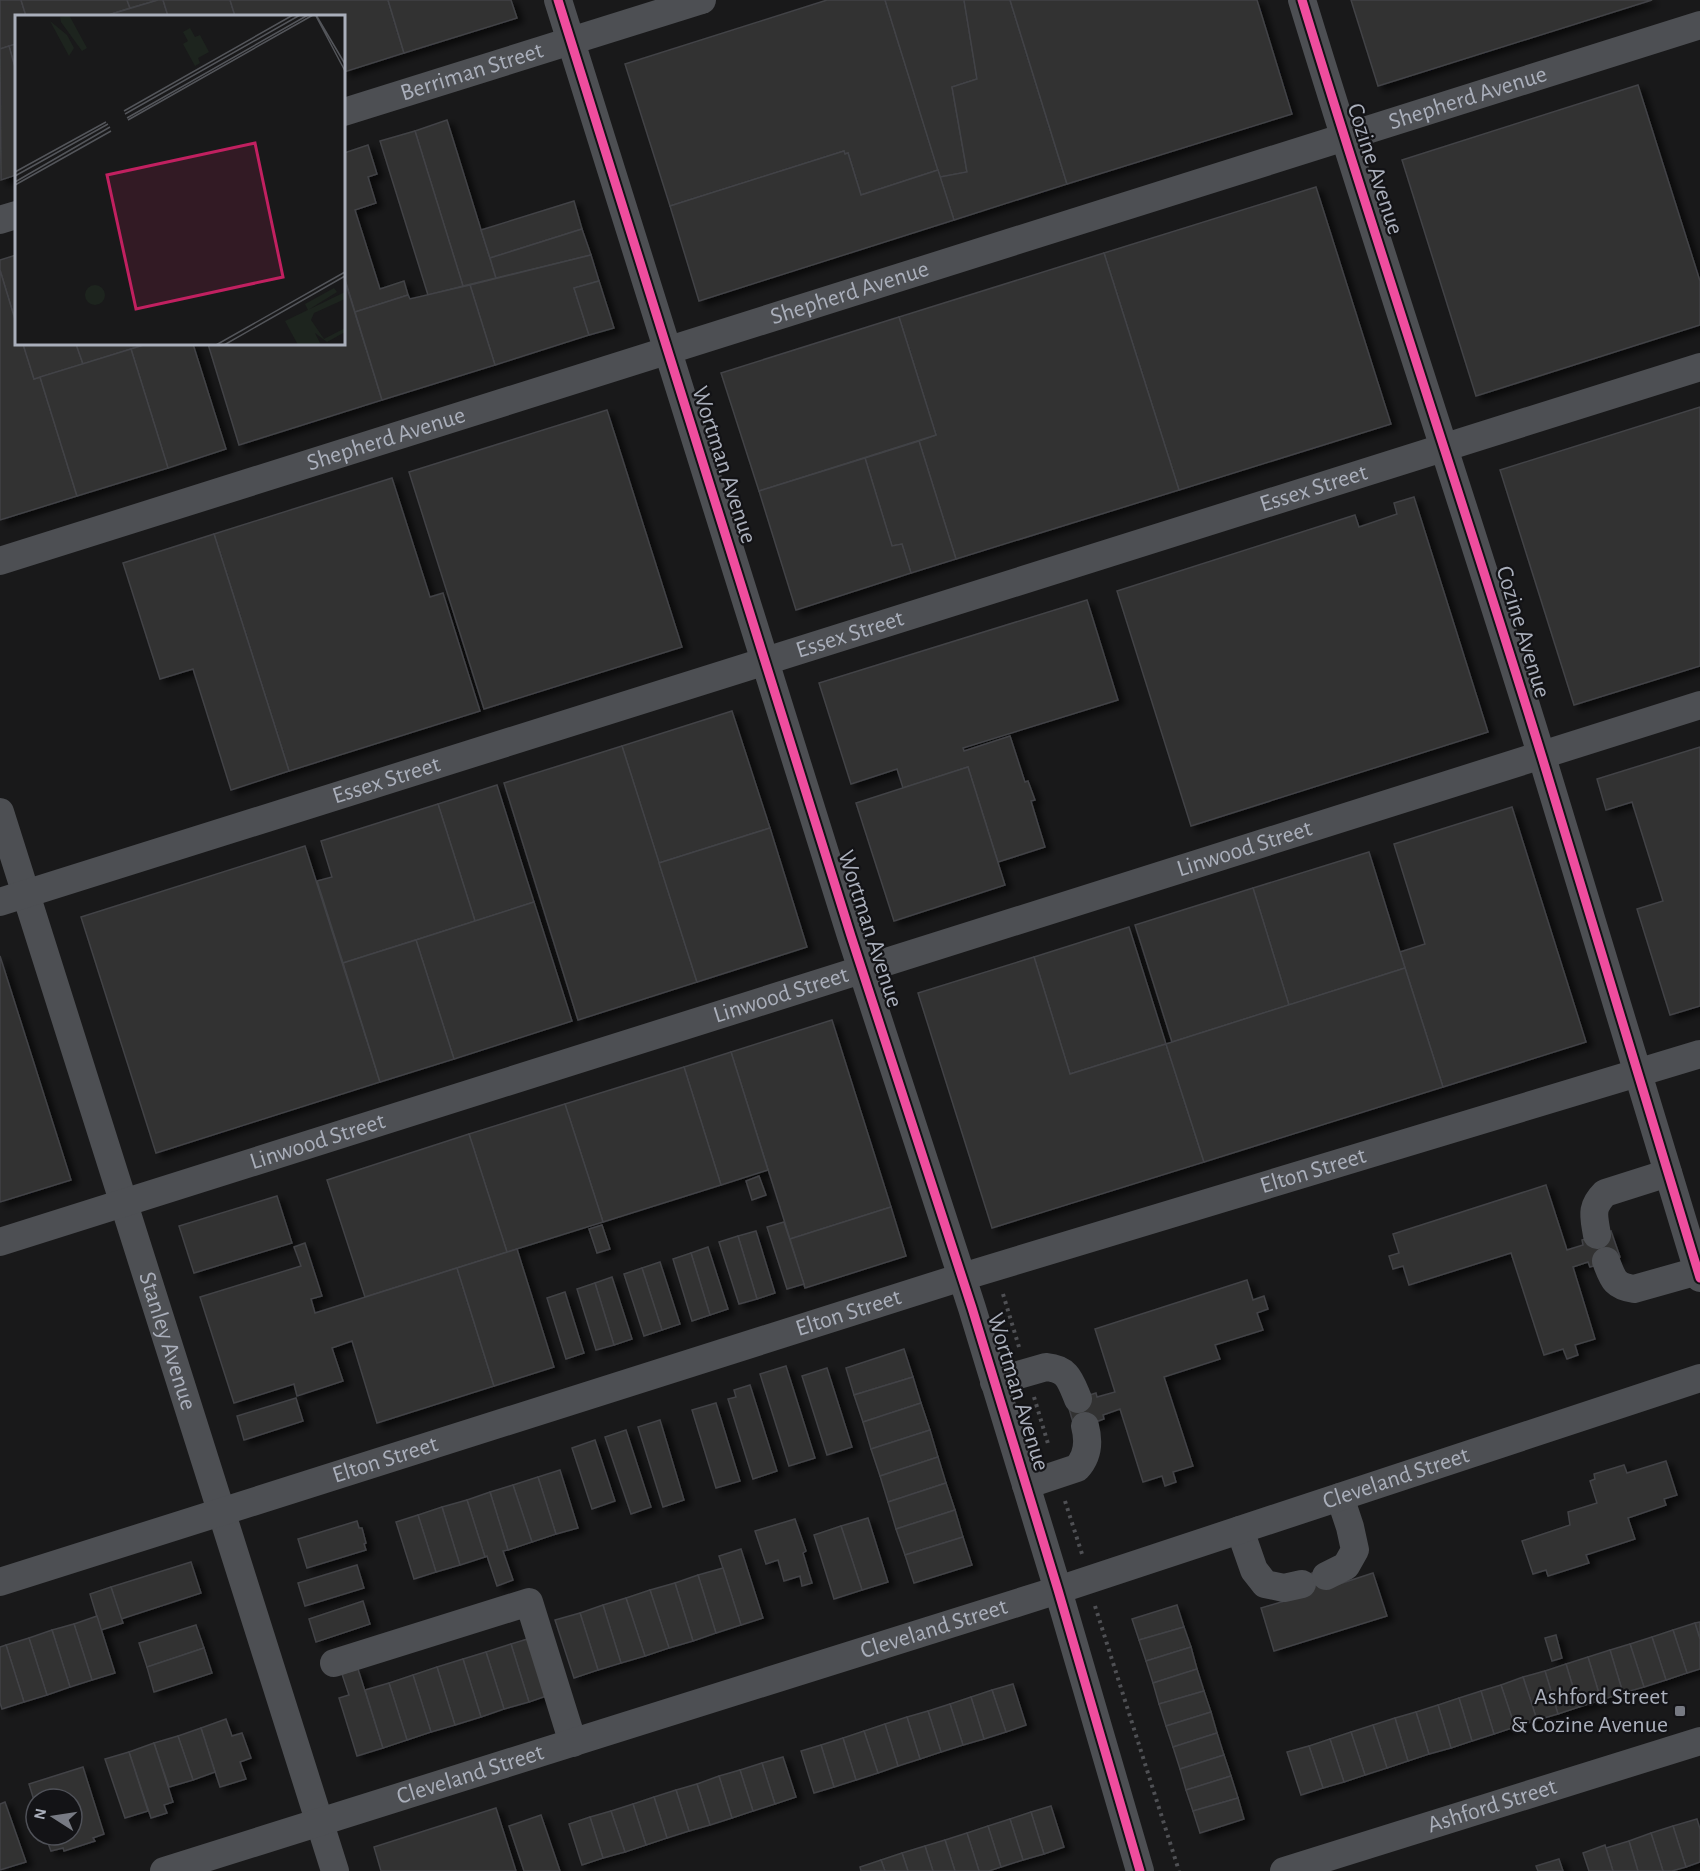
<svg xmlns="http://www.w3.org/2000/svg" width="1700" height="1871" font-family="'Alegreya Sans',sans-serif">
  <defs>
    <filter id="shadow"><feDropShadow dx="6" dy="4" stdDeviation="3" flood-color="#0009"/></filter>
  </defs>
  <rect width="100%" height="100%" fill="#19191a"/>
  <g fill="#313132" stroke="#424346" stroke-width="1.5" filter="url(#shadow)">
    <polygon points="0,0 21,0 26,16 16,16 16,44 0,49"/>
    <polygon points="21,0 127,0 130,8 105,16 26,16"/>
    <polygon points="127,0 158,0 130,8"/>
    <polygon points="158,0 163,0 168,16 105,16"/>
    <polygon points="163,0 230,0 235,16 168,16"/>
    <polygon points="230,0 388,0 404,53 344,72 344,16 235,16"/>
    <polygon points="388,0 511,0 517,18 404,53"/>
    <polygon points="827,0 885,0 938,170 861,195 848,153 845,154 844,151 670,206 625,64"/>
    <polygon points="885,0 964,0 977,79 952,87 967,172 940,177"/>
    <polygon points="964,0 1010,0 1067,184 954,220 940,177 967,172 952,87 977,79"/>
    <polygon points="1010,0 1257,0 1292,114 1067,184"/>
    <polygon points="1351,0 1652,0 1378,86"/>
    <polygon points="16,44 16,71 9,46"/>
    <polygon points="9,46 16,71 16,175 1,180 0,49"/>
    <polygon points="1638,85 1700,281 1700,325 1476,396 1402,160"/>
    <polygon points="447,120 496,278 463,286 415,131"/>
    <polygon points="415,131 463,286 428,295 380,141"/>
    <polygon points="368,145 377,174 368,177 376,203 355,210 380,289 404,281 408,295 355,312 344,276 344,153"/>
    <polygon points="844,151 845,154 848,153 861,195 938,170 954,220 699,301 670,206"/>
    <polygon points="1316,187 1391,424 1179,490 1104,253"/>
    <polygon points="574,201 582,229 490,258 481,230"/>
    <polygon points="582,229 591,255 496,278 490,258"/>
    <polygon points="1104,253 1179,490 956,559 919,441 936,435 899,317"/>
    <polygon points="16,255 16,323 0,270 0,260"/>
    <polygon points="591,255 599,281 574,288 589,335 495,365 470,285"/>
    <polygon points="0,270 16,323 16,344 23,344 34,379 40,377 77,496 0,520"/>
    <polygon points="345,281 382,400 239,445 208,344 344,344 344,282"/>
    <polygon points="599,281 614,328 589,335 574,288"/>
    <polygon points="470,285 495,365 382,400 355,312 408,295 410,299"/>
    <polygon points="899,317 936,435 759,491 721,373"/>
    <polygon points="23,344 76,344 83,364 34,379"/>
    <polygon points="76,344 147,344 83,364"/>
    <polygon points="147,344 193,344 226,449 168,468 131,349"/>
    <polygon points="131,349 168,468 77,496 40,377"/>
    <polygon points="1700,407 1700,666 1574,705 1500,470"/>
    <polygon points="607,410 682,647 484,709 409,472"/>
    <polygon points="919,441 956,559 911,573 902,544 892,546 865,458"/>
    <polygon points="865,458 892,546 902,544 911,573 796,610 759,491"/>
    <polygon points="392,478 430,597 443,593 480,711 289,771 214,534"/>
    <polygon points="1414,497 1488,732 1191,826 1117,591 1355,515 1359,527 1397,514 1394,503"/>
    <polygon points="214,534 289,771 231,790 193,669 160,679 123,563"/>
    <polygon points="1087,600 1118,700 963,748 964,751 1010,736 1025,782 1028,781 1035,800 1031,801 1045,847 998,862 968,767 903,788 897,769 851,784 819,683"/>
    <polygon points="732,711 770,828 659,863 622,746"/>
    <polygon points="622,746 697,982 578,1020 504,783"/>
    <polygon points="1700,747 1700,1006 1670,1015 1637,909 1663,901 1632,802 1606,810 1597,779"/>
    <polygon points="968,767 1005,885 894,921 856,803"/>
    <polygon points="497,785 534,902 475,921 438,804"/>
    <polygon points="438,804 475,921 343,963 317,881 332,877 321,841"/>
    <polygon points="1512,807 1586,1042 1443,1087 1400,952 1425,944 1394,844"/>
    <polygon points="770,828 807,947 697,982 659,863"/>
    <polygon points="305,846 380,1082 156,1153 81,917"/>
    <polygon points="1369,852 1405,968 1289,1005 1253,888"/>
    <polygon points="1253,888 1289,1005 1172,1042 1135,925"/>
    <polygon points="534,902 572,1021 454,1059 416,940"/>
    <polygon points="1129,927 1166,1044 1070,1074 1034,957"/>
    <polygon points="416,940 454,1059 380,1082 343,963"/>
    <polygon points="0,956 71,1180 0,1202"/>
    <polygon points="1034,957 1070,1074 1166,1044 1204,1162 992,1228 918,993"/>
    <polygon points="1405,968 1443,1087 1204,1162 1166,1044"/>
    <polygon points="832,1020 891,1207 790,1239 731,1052"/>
    <polygon points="731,1052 768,1170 721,1185 684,1067"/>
    <polygon points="684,1067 721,1185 603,1222 565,1104"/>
    <polygon points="565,1104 603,1222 507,1252 469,1134"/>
    <polygon points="469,1134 507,1252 365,1297 327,1180"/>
    <polygon points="759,1176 766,1195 752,1200 746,1181"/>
    <polygon points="1546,1185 1567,1250 1583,1245 1582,1240 1611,1231 1620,1257 1590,1267 1588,1262 1573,1267 1595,1339 1575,1345 1578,1355 1567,1359 1563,1349 1544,1355 1511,1253 1409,1285 1403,1266 1393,1269 1389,1256 1399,1253 1393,1234"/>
    <polygon points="277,1196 292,1243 194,1273 179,1226"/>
    <polygon points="891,1207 906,1256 805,1288 790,1239"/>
    <polygon points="784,1222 804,1284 787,1289 767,1227"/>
    <polygon points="602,1225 610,1249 597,1253 589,1229"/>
    <polygon points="756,1231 775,1293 757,1299 738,1236"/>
    <polygon points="738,1236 757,1299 739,1304 719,1242"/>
    <polygon points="305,1243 322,1296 311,1299 315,1313 457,1268 494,1386 377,1423 352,1341 332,1348 343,1381 297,1396 294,1384 234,1403 200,1297 301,1266 294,1247"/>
    <polygon points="708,1247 728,1309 710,1315 691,1253"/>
    <polygon points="517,1249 554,1367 494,1386 457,1268"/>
    <polygon points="691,1253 710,1315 692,1321 673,1259"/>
    <polygon points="660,1262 680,1324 662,1330 642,1268"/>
    <polygon points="642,1268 662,1330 644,1336 624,1274"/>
    <polygon points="612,1277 632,1339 614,1345 595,1283"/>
    <polygon points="1247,1280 1253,1300 1264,1296 1268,1309 1257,1313 1263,1330 1215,1345 1220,1359 1164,1377 1193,1466 1173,1472 1176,1482 1165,1486 1162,1476 1143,1482 1120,1409 1103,1415 1104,1419 1075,1429 1067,1402 1096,1393 1097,1397 1115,1392 1095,1329"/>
    <polygon points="595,1283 614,1345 596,1350 577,1289"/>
    <polygon points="565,1292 584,1353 566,1359 547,1298"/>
    <polygon points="904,1349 913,1377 854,1395 846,1368"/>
    <polygon points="786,1366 815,1458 789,1466 760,1374"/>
    <polygon points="827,1368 852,1447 827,1455 802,1376"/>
    <polygon points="913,1377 921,1403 863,1422 854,1395"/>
    <polygon points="750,1385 777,1471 753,1479 728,1399 736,1397 734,1390"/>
    <polygon points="296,1398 303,1421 244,1440 237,1416"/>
    <polygon points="716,1403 740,1481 716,1488 692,1410"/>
    <polygon points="921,1403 930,1430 871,1449 863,1422"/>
    <polygon points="660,1420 684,1500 663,1507 638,1427"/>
    <polygon points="626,1430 651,1507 631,1514 605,1437"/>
    <polygon points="930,1430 938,1457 880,1476 871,1449"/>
    <polygon points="595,1440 615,1501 592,1509 572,1448"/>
    <polygon points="938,1457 946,1483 888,1502 880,1476"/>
    <polygon points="1666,1461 1677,1495 1664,1499 1666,1505 1628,1518 1635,1539 1586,1555 1589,1563 1548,1576 1546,1570 1533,1574 1522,1541 1570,1525 1568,1512 1597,1503 1590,1481 1595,1479 1594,1474 1624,1465 1627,1473"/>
    <polygon points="560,1470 578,1528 556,1534 538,1477"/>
    <polygon points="538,1477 556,1534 532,1542 513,1485"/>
    <polygon points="946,1483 955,1510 896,1529 888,1502"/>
    <polygon points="513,1485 532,1542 508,1550 490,1492"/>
    <polygon points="490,1492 508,1550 503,1551 513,1580 497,1586 487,1556 485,1557 467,1500"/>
    <polygon points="467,1500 485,1557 460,1565 442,1507"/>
    <polygon points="442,1507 460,1565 436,1572 418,1515"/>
    <polygon points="955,1510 963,1537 905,1555 896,1529"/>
    <polygon points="418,1515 436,1572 414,1579 396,1522"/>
    <polygon points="868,1518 888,1582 862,1590 841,1526"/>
    <polygon points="795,1519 806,1551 803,1553 812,1583 802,1586 800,1576 784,1581 778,1560 766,1564 755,1531"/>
    <polygon points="357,1521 359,1528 362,1528 366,1543 364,1544 366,1550 307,1568 298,1539"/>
    <polygon points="841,1526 862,1590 834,1599 814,1535"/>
    <polygon points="963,1537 972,1565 914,1583 905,1555"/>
    <polygon points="741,1549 763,1618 741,1625 719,1556"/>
    <polygon points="191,1562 201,1593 121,1619 111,1587"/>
    <polygon points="357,1565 364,1588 305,1606 298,1583"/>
    <polygon points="723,1568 741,1625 716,1633 698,1575"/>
    <polygon points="1325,1569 1330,1587 1373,1573 1387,1616 1274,1651 1261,1608 1305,1595 1300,1577"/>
    <polygon points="698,1575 716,1633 693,1641 675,1583"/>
    <polygon points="675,1583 693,1641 669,1648 650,1590"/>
    <polygon points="111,1587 123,1623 101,1630 90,1594"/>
    <polygon points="650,1590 669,1648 645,1656 626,1598"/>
    <polygon points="626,1598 645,1656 621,1663 603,1605"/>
    <polygon points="363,1601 370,1624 316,1642 309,1619"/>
    <polygon points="603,1605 621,1663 598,1670 580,1613"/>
    <polygon points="1177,1605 1184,1627 1139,1640 1132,1619"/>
    <polygon points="580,1613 598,1670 574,1678 555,1620"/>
    <polygon points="97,1616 115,1673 92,1680 74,1624"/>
    <polygon points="1700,1622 1700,1639 1695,1623"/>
    <polygon points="1695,1623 1700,1639 1700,1669 1687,1673 1673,1630"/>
    <polygon points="74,1624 92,1680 70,1687 52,1630"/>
    <polygon points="196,1625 204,1648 147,1667 139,1643"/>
    <polygon points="1184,1627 1191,1647 1146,1661 1139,1640"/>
    <polygon points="52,1630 70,1687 47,1695 29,1638"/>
    <polygon points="1673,1630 1687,1673 1666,1680 1652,1637"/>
    <polygon points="1556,1635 1562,1658 1552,1661 1545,1638"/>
    <polygon points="534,1637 552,1694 529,1702 511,1644"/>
    <polygon points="1652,1637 1666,1680 1644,1687 1630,1644"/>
    <polygon points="29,1638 47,1695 24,1702 6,1645"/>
    <polygon points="511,1644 529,1702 504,1709 486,1652"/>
    <polygon points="1630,1644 1644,1687 1623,1693 1610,1650"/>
    <polygon points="6,1645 24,1702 2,1709 0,1703 0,1647"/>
    <polygon points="1191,1647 1197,1669 1153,1683 1146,1661"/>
    <polygon points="204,1648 212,1673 154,1692 147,1667"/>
    <polygon points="1610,1650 1623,1693 1601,1700 1588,1657"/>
    <polygon points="486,1652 504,1709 481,1717 463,1659"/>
    <polygon points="1588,1657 1601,1700 1579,1707 1566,1664"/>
    <polygon points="463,1659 481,1717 455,1725 437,1667"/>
    <polygon points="1566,1664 1579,1707 1558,1714 1545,1671"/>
    <polygon points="437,1667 455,1725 431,1732 413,1675"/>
    <polygon points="358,1669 383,1748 357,1756 339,1698 349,1695 342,1674"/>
    <polygon points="1197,1669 1204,1691 1159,1704 1153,1683"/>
    <polygon points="1545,1671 1558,1714 1537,1720 1523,1677"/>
    <polygon points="413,1675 431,1732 407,1740 389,1683"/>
    <polygon points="1523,1677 1537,1720 1515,1727 1501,1685"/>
    <polygon points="389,1683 407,1740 383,1748 365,1690"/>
    <polygon points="1013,1684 1026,1725 1006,1732 992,1690"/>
    <polygon points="1501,1685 1515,1727 1494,1734 1481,1691"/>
    <polygon points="992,1690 1006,1732 984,1739 971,1697"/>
    <polygon points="1204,1691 1211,1712 1166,1726 1159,1704"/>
    <polygon points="1481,1691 1494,1734 1472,1741 1459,1698"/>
    <polygon points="971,1697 984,1739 963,1745 950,1704"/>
    <polygon points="1459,1698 1472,1741 1451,1748 1438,1705"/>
    <polygon points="950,1704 963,1745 941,1752 928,1711"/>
    <polygon points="1438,1705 1451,1748 1429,1754 1416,1712"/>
    <polygon points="928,1711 941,1752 920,1759 907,1717"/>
    <polygon points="1211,1712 1217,1733 1173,1747 1166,1726"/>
    <polygon points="1416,1712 1429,1754 1408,1761 1395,1718"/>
    <polygon points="907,1717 920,1759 898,1766 885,1724"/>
    <polygon points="1395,1718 1408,1761 1387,1768 1373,1725"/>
    <polygon points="226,1719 232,1736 242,1733 251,1758 240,1762 246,1779 220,1787 201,1728"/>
    <polygon points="885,1724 898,1766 878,1773 864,1731"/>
    <polygon points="1373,1725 1387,1768 1365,1775 1351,1732"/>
    <polygon points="201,1728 215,1772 193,1780 178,1736"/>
    <polygon points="864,1731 878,1773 856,1780 843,1738"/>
    <polygon points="1351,1732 1365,1775 1344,1782 1330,1739"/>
    <polygon points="1217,1733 1224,1755 1180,1769 1173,1747"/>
    <polygon points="178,1736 193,1780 169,1787 154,1743"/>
    <polygon points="843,1738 856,1780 834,1787 821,1745"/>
    <polygon points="1330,1739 1344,1782 1323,1788 1309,1746"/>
    <polygon points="154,1743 173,1802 164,1805 167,1813 151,1818 129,1752"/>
    <polygon points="821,1745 834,1787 814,1793 801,1751"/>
    <polygon points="1309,1746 1323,1788 1301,1795 1287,1752"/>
    <polygon points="129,1752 148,1811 125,1818 105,1759"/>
    <polygon points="1224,1755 1231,1776 1186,1790 1180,1769"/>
    <polygon points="783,1757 796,1797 775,1804 762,1763"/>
    <polygon points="762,1763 775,1804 753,1811 740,1770"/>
    <polygon points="83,1767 104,1834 93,1838 95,1841 64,1851 63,1848 51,1851 45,1835 72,1835 72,1799 36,1799 36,1807 29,1784"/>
    <polygon points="740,1770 753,1811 732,1818 719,1776"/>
    <polygon points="719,1776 732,1818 710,1825 697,1784"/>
    <polygon points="1231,1776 1238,1798 1193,1811 1186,1790"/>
    <polygon points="697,1784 710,1825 689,1831 676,1790"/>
    <polygon points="676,1790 689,1831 667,1838 654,1797"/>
    <polygon points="654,1797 667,1838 646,1845 633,1804"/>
    <polygon points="1238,1798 1244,1819 1200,1833 1193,1811"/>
    <polygon points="5,1802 26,1862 0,1870 0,1804"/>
    <polygon points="633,1804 646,1845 625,1852 611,1811"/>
    <polygon points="1051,1806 1064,1847 1044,1854 1031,1812"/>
    <polygon points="496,1808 516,1871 381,1871 374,1847"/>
    <polygon points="611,1811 625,1852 603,1858 590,1817"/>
    <polygon points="1031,1812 1044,1854 1023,1860 1010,1819"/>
    <polygon points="541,1815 560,1871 524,1871 509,1826"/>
    <polygon points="590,1817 603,1858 582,1865 569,1824"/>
    <polygon points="1010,1819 1023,1860 1001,1867 988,1826"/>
    <polygon points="1697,1819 1700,1829 1700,1862 1686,1867 1673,1826"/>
    <polygon points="988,1826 1001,1867 989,1871 979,1871 967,1833"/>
    <polygon points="1673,1826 1686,1867 1672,1871 1663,1871 1651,1833"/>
    <polygon points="967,1833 979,1871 955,1871 945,1840"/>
    <polygon points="1651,1833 1663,1871 1638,1871 1629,1841"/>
    <polygon points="945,1840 955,1871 933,1871 925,1846"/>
    <polygon points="1629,1841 1638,1871 1613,1871 1606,1848"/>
    <polygon points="1605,1845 1613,1871 1589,1871 1583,1853"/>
    <polygon points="925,1846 933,1871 908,1871 902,1853"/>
    <polygon points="902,1853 908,1871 885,1871 881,1860"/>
    <polygon points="1559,1859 1563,1871 1538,1871 1536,1866"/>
    <polygon points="881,1860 885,1871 861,1871 860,1867"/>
  </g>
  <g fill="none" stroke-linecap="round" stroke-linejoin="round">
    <g stroke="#4f5054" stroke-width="4" stroke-dasharray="3 4.5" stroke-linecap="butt">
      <polyline points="1003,1294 1019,1347"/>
      <polyline points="1034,1397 1049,1447"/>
      <polyline points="1065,1501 1082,1554"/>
      <polyline points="1095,1606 1179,1871"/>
    </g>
    <g stroke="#4d4f53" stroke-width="28">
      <polyline points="558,0 851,936 972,1308 1058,1590 1140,1871"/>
      <path d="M 1302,0 C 1379,253 1464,504 1542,757 C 1596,930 1648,1104 1700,1278"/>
      <path id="s1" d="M 344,112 L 702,0"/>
      <polyline points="0,220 16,215"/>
      <path id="s2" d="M 0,561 L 1700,25"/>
      <path id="s3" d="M 0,812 L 335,1871"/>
      <path id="s4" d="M 0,902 L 1700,367"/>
      <path d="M 1597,1235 C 1594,1216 1590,1208 1605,1193 L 1668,1173"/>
      <path id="s5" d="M 0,1242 L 1700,705"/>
      <path d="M 1606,1261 C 1613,1279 1614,1286 1634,1289 L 1698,1271"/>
      <path d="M 994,1382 L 1046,1367 C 1068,1369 1070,1380 1078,1399"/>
      <path d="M 1026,1485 L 1077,1468 C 1088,1456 1089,1441 1085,1426"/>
      <polyline points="1240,1530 1254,1570 1265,1584 1284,1588 1302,1584"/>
      <polyline points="1326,1576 1346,1566 1355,1550 1350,1527 1340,1497"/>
      <path id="s6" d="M 0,1582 L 962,1277 L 1700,1054"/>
      <polyline points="334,1663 529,1602 573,1743"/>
      <path id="s7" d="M 164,1871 L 1058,1590 L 1700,1378"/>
      <path id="s8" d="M 1284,1871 L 1700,1741"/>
    </g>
    <g stroke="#131316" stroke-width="13">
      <g id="cycleway">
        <polyline points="558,0 851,936 972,1308 1058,1590 1140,1871"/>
        <path d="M 1302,0 C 1379,253 1464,504 1542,757 C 1596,930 1648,1104 1700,1278"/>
      </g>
    </g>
    <use href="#cycleway" stroke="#ef4d9e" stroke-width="9"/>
  </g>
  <rect fill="#777a83" stroke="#131316" stroke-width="2" x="1674" y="1705" width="12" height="12" rx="3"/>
  <g text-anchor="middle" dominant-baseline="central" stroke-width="4.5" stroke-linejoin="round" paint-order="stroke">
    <g font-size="24" fill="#aaafbb" stroke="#131316">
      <text stroke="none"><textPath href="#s1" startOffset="134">Berriman Street</textPath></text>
      <text stroke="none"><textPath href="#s2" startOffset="1539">Shepherd Avenue</textPath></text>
      <text transform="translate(1375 169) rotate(72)">Cozine Avenue</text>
      <text stroke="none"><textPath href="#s2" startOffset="891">Shepherd Avenue</textPath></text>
      <text stroke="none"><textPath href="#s2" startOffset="405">Shepherd Avenue</textPath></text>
      <text transform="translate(724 465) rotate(72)">Wortman Avenue</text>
      <text stroke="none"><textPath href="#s4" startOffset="1377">Essex Street</textPath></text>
      <text transform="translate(1523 632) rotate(73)">Cozine Avenue</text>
      <text stroke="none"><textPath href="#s4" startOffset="891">Essex Street</textPath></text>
      <text stroke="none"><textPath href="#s4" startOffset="405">Essex Street</textPath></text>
      <text stroke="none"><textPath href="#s5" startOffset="1305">Linwood Street</textPath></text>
      <text transform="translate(870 929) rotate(72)">Wortman Avenue</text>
      <text stroke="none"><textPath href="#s5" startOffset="819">Linwood Street</textPath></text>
      <text stroke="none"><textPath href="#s5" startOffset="333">Linwood Street</textPath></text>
      <text stroke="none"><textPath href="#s6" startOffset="1376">Elton Street</textPath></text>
      <text stroke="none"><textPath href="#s6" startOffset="890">Elton Street</textPath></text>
      <text stroke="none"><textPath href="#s3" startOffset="555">Stanley Avenue</textPath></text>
      <text transform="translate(1018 1392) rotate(73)">Wortman Avenue</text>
      <text stroke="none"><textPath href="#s6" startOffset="404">Elton Street</textPath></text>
      <text stroke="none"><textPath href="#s7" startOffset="1293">Cleveland Street</textPath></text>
      <text stroke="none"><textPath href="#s7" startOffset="807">Cleveland Street</textPath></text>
      <text stroke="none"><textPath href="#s7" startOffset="321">Cleveland Street</textPath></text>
      <text stroke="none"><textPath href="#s8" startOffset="218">Ashford Street</textPath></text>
    </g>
    <g font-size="24" fill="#aaafbb" stroke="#131316" text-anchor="end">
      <text x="1668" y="1697">Ashford Street<tspan x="1668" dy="28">&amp; Cozine Avenue</tspan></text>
    </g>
  </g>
  <g transform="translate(15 15)">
    <rect width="330" height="330" fill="#19191a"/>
    <path d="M 54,0 L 72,33 L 67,36 L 46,7 L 45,2 ZM 35,6 L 52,20 L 59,33 L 54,41 ZM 175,13 L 180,22 L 185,20 L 194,37 L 183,43 L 185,48 L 180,51 L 168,29 L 173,26 L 168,17 ZM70 280a10 10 0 1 1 20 0a10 10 0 1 1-20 0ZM 319,273 L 322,277 L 293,295 L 290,289 ZM 330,277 L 330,284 L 299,298 L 296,305 L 309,324 L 330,313 L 330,317 L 312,327 L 300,318 L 306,330 L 283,330 L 270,306 Z" fill="#1d241e"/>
    <path fill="none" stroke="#53555a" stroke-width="1.5" d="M 301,0 L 330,49M 301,1 L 330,56M 109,96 L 278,0M 110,99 L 285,0M 112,103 L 293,0M 113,105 L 298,0M 0,157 L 91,107M 0,161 L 93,109M 0,167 L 95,112M 0,170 L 96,116M 201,330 L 330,257M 209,330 L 330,261"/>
    <path fill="#c12060" fill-opacity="0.15" stroke="#c12060" stroke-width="3" d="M 240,128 L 268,262 L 121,294 L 92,160 Z"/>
    <rect width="330" height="330" fill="none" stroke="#aaafbb" stroke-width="3"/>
  </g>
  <g transform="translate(54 1817) rotate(282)"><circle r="28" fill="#131316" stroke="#4f5158" stroke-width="1.5"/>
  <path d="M0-4.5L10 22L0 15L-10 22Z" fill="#777a83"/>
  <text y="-9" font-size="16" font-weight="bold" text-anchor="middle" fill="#aaafbb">N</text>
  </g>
</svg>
